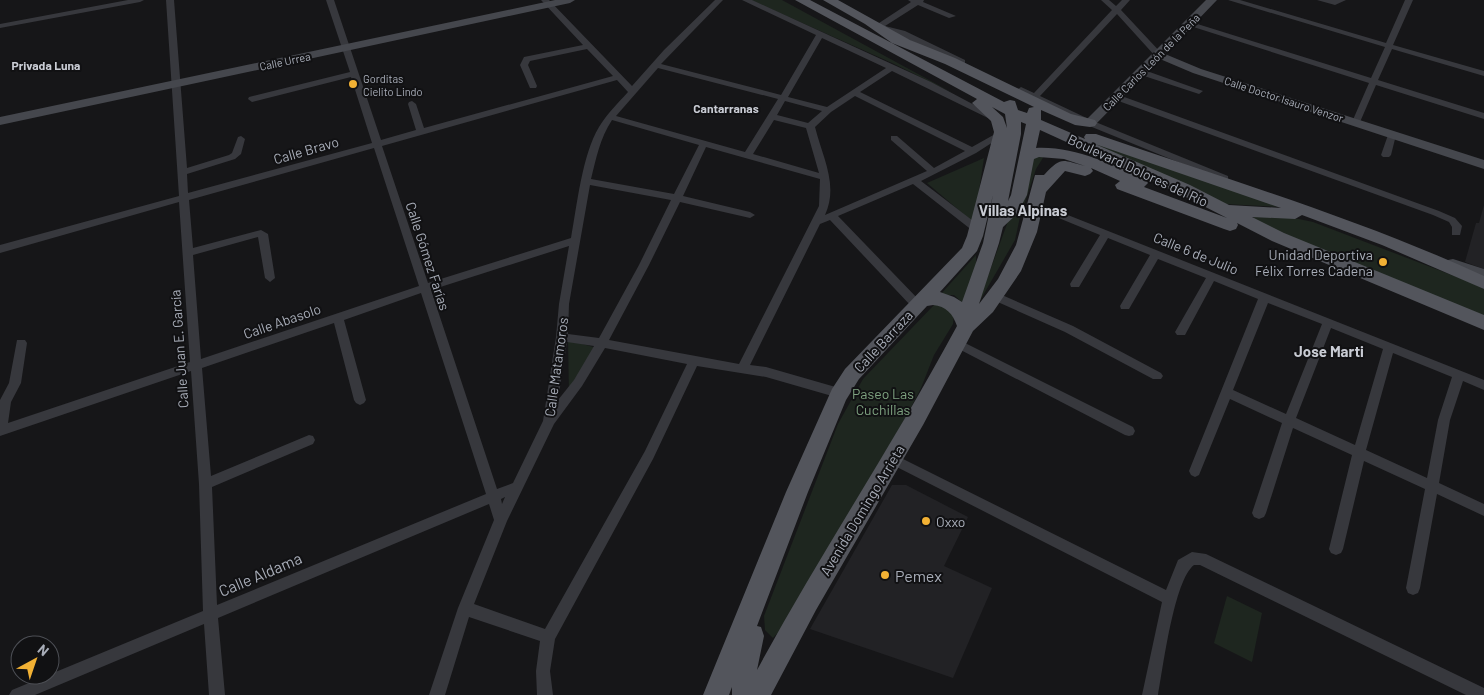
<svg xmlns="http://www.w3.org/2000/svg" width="1484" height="695" font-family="Barlow,sans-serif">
  <rect width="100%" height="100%" fill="#161618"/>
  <g fill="#222225">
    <polygon points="1484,205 1484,269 1465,262 1476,223 1479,223"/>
    <polygon points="892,485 906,485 968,517 944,566 992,588 953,678 810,629"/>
  </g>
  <g fill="#1e261f">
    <polygon points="751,0 782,0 953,93 892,63"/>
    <polygon points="1095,142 1281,207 1224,204 1092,144"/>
    <path d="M 1046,153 L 1036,169 L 1020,217 L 1015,240 L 978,304 C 995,255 1014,208 1029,159 Z"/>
    <polygon points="984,158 974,223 927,183"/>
    <polygon points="1258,214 1299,219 1313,222 1470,282 1484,289 1484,317 1299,242 1254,219 1253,215"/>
    <polygon points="976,255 976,268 964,304 954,295 940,295"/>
    <polygon points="934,305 946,305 954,313 953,324 934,355 921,388 907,415 784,626 773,638 765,630 764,616 838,424 863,379"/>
    <polygon points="568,340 597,348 569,395"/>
    <polygon points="1227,596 1262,613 1252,662 1214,643"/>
  </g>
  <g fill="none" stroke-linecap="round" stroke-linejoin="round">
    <g fill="#37383d" fill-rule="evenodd">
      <polygon points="128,0 144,0 140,2 0,28 0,24"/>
      <path d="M 166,0 L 174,0 L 187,168 L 229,155 L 232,153 L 238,137 L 241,136 L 245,139 L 241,154 L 235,159 L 187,174 L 188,193 L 372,143 L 351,77 L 252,102 L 248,99 L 249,97 L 350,72 L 326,0 L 334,0 L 381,140 L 416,130 L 408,104 L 409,102 L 412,101 L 416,104 L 424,128 L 613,76 L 587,49 L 530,61 L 528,65 L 537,86 L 536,88 L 530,88 L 520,65 L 524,57 L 583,45 L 541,0 L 549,0 L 632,86 L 664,50 L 715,0 L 723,0 L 661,64 L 781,95 L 816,35 L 742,0 L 752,0 L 931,82 L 997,117 L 993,120 L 990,119 L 892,71 L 860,92 L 972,147 L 997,133 L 1003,133 L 1004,135 L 976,153 L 921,181 L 981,227 L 982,229 L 981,231 L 973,231 L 913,184 L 838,216 L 920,301 L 921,304 L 920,307 L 912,307 L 830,220 L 820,224 L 750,365 L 766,367 L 839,388 L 843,390 L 845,393 L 843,396 L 839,398 L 766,377 L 697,366 L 653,459 L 555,639 L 550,671 L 553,695 L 537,695 L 536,671 L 540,641 L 469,617 L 445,695 L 429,695 L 458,608 L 494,520 L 489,504 L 218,618 L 225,695 L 209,695 L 204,624 L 35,695 L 9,695 L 12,690 L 203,611 L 199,484 L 191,371 L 0,436 L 0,400 L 9,383 L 17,340 L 25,340 L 27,343 L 21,383 L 11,402 L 8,423 L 190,362 L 179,202 L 0,253 L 0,245 L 179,196 ZM 822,38 L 886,68 L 827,107 L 788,97 ZM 658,68 L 778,99 L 745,152 L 616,116 ZM 617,80 L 628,92 C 618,103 607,114 599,127 C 582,155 577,206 571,238 L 428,283 L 382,146 ZM 855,96 L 965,151 L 934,168 L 897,136 L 891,136 L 891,140 L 927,171 L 825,215 C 839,185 822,156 815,127 L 831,112 ZM 785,101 L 822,111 L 808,123 L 777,115 ZM 612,120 L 699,145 L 674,194 L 591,179 C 596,159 600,138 612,120 ZM 774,120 L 806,128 L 819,173 L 753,154 ZM 706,147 L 820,179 L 819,206 L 739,364 L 609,340 L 649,265 L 680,202 L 750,218 L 755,215 L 750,212 L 683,196 ZM 374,148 L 419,286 L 201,359 L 193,255 L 258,237 L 265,278 L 270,282 L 275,278 L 268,234 L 261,230 L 193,248 L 189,200 ZM 590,185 L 671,200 L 639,265 L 599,338 L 568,334 L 569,304 ZM 569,246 L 559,304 L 556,337 L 543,421 L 513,483 L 497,489 L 431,290 ZM 421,293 L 486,494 L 217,605 L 212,487 L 313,444 L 315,440 L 313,436 L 309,435 L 211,476 L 202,368 L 334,323 L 354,400 L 356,403 L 360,405 L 364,403 L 366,400 L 344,320 ZM 567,342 L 594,346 L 574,380 L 558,400 ZM 605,348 L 687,364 L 645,451 L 545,629 L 474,604 L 507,521 L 554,424 L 582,386 ZM 505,497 L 502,504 L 501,499 Z"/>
      <polygon points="908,0 924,0 923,2 956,16 949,18 918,5 885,26 905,31 965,60 965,64 959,64 899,35 876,29 876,25 911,2"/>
      <polygon points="1101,0 1109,0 1116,6 1122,0 1130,0 1121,10 1163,55 1156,57 1117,14 1040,96 1093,121 1228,176 1228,180 1222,180 1087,125 1018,92 1017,90 1021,87 1034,93 1112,10"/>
      <polygon points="1228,0 1240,0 1386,43 1405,0 1413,0 1393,45 1484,71 1484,76 1392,49 1378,80 1484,113 1484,119 1376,85 1360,122 1359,124 1353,124 1352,122 1369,83 1184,24 1191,22 1371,78 1385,47"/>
      <polygon points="1317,0 1346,0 1335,5"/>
      <polygon points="1138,70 1144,70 1203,91 1199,94 1196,93 1138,74"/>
      <polygon points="1116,94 1439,211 1455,218 1462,226 1460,235 1452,235 1452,227 1449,222 1433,215 1113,99 1112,97"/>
      <polygon points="1392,132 1396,135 1391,155 1389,157 1383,157 1381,155 1388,135"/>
      <path d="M 1035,202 L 1484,380 L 1484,390 L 1463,381 L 1450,420 L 1439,483 L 1484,504 L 1484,516 L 1437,494 L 1420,588 L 1418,593 L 1413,595 L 1408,593 L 1406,588 L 1425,489 L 1364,461 L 1343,549 L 1341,553 L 1336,555 L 1331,553 L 1329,549 L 1352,455 L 1293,428 L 1266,513 L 1264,517 L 1259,519 L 1254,517 L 1252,513 L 1282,423 L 1230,399 L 1199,475 L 1195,477 L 1191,475 L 1189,471 L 1258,299 L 1214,281 L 1185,335 L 1177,335 L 1175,332 L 1206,278 L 1158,259 L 1129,309 L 1121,309 L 1120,306 L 1150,255 L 1108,238 L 1079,287 L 1071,287 L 1070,284 L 1100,235 L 1032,207 L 1030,205 L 1032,203 ZM 1268,303 L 1322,324 L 1286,414 L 1233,390 ZM 1331,328 L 1383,349 L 1355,445 L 1296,418 ZM 1393,353 L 1452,377 L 1438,420 L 1427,478 L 1366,450 Z"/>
      <polygon points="995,292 1073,326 1161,373 1163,376 1161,379 1153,379 1065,332 991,299 990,296 991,293"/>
      <polygon points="957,339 1133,427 1135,431 1133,435 1129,436 1125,435 953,346 951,343 953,340"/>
      <path d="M 893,454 L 1166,590 L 1178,560 L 1192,552 L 1206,554 L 1484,688 L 1484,695 L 1466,695 L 1200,565 L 1194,565 C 1174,580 1163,668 1158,695 L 1142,695 L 1162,602 L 889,463 L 887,459 L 889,455 Z"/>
    </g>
    <g fill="#45474d" fill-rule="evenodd">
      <polygon points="555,0 575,0 570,3 0,125 0,117"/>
      <polygon points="1206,0 1217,0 1165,54 1201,69 1484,160 1484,169 1193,73 1160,59 1094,126 1086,126 1084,123 1086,120"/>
      <polygon points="1453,259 1484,269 1484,280 1448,268 1446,264 1448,260"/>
    </g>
    <path fill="#53555c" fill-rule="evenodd" d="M 795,0 L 810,0 L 1004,102 L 1010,100 L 1015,101 L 1018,110 L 1027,113 L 1029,108 L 1034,107 L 945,64 L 892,43 L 865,24 L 823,0 L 838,0 L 910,40 L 955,58 L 1071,114 L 1095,120 L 1097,123 L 1095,126 L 1090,127 L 1075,125 L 1041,110 L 1041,120 L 1085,139 L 1084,137 L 1086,134 L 1096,134 C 1226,179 1358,218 1484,276 L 1484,289 L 1382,245 L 1302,215 L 1295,219 L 1252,217 L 1284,233 L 1484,315 L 1484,330 L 1272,241 L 1237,223 L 1238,225 L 1236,229 L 1230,231 L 1224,229 L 1117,189 L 1115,185 L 1120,181 L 1091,168 L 1093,171 L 1090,174 L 1085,176 L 1065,171 L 1046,192 L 1037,232 L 1021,271 L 993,312 L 973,331 L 923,425 L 816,610 L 771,695 L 732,695 L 732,687 L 729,695 L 703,695 L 786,492 L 832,389 L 845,369 L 962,248 L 967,236 L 994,132 L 991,121 L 972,103 L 977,99 ZM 992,107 L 1005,114 L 1007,128 L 1003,117 ZM 1021,122 L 1026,124 L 1011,195 L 1008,201 L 1021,134 ZM 1040,130 L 1178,193 L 1227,218 L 1144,187 L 1148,183 L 1146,179 C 1111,165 1075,146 1036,148 ZM 1095,144 L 1281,208 L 1229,205 L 1190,185 ZM 1039,157 L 1064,159 L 1085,166 C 1061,160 1062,156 1044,175 L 1035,175 L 1016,245 L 998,279 L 979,304 L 999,243 L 1003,227 L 1017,214 L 1027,195 L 1034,159 ZM 993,195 L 983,243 L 962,302 L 954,297 L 940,292 L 977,251 L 983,236 ZM 933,305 C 946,306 953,314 957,326 C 894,443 820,554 757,670 L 764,636 L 761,627 L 757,626 L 808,492 L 846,400 L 859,379 L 927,306 Z"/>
  </g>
  <g fill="#f2b134" stroke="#111113" stroke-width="2">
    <circle cx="353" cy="84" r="5"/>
    <circle cx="1383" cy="262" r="5"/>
    <circle cx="926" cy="521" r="5"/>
    <circle cx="885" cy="575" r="5"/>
  </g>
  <g text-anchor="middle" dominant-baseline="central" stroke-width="4" stroke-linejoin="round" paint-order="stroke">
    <g font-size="11" fill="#a8adb8" stroke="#111113">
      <text transform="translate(285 61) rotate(-12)">Calle Urrea</text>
      <text transform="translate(1151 62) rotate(-45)">Calle Carlos León de la Peña</text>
      <text transform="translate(1284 99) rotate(18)">Calle Doctor Isauro Venzor</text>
    </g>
    <g font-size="11" fill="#a8adb8" stroke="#111113" text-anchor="start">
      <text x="363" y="78">Gorditas<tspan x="363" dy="13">Cielito Lindo</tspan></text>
    </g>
    <g font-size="12" font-weight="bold" fill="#c9ccd4" stroke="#111113">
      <text x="46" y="65">Privada Luna</text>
      <text x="726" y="108">Cantarranas</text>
    </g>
    <g font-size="14" fill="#a8adb8" stroke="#111113">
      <text transform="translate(306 150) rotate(-16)">Calle Bravo</text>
      <text transform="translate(1138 170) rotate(25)">Boulevard Dolores del Río</text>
      <text transform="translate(1196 253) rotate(22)">Calle 6 de Julio</text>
      <text transform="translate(428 256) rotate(72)">Calle Gómez Farías</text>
      <text transform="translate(282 321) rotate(-19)">Calle Abasolo</text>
      <text transform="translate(883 341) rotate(-47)">Calle Barraza</text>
      <text transform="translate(179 349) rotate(-94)">Calle Juan E. García</text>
      <text transform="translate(556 367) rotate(-82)">Calle Matamoros</text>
      <text transform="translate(862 510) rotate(-59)">Avenida Domingo Arrieta</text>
    </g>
    <g font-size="14" fill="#a8adb8" stroke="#111113" text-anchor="end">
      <text x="1373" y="254">Unidad Deportiva<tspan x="1373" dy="16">Félix Torres Cadena</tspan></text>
      <text x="936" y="521" text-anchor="start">Oxxo</text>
    </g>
    <g font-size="14" fill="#7fa381" stroke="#111113">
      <text x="883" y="393">Paseo Las<tspan x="883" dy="16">Cuchillas</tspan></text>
    </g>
    <g font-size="15" font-weight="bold" fill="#c9ccd4" stroke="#111113">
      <text x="1023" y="210">Villas Alpinas</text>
      <text x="1329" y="351">Jose Marti</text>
    </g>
    <g font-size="16" fill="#a8adb8" stroke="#111113">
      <text transform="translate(260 574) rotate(-23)">Calle Aldama</text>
    </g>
    <g font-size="16" fill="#a8adb8" stroke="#111113" text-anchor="start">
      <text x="895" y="575">Pemex</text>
    </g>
  </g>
  <g transform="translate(35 660) rotate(40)"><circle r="24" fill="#111113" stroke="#4d4f55"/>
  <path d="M0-4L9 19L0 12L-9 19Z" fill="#f2b134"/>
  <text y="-8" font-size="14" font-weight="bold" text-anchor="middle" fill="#a8adb8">N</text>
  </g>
</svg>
